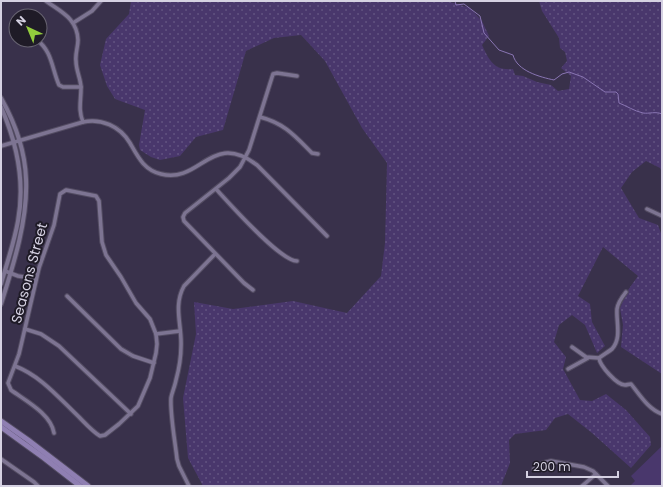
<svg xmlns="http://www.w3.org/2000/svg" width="663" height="487" font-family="Poppins,sans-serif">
  <defs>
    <pattern id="grass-dots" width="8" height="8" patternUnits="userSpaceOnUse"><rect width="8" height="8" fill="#49376c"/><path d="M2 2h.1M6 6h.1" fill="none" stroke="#625381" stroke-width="1.8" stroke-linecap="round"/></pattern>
  </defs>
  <rect width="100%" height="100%" fill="#39314b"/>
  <path fill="url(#grass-dots)" d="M 131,1 L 447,1 L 470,8 L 482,21 L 489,36 L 482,45 C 489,60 494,71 513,69 L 515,75 L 523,76 L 537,82 L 551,85 L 558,91 L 569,89 L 571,76 L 561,68 L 567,61 L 565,52 L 560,48 L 559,38 L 542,11 L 539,1 L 662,1 L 662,172 L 660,168 L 646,161 L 632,172 L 621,188 L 639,218 L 658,225 L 662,236 L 662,374 L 621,347 L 623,325 L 620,308 L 628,290 L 638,276 L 603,247 L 578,296 L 590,304 L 592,322 L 605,346 L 597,353 L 585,325 L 572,315 L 559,325 L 554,342 L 566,357 L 563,369 L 580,400 L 592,401 L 606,394 L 626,410 L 650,437 L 651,445 L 631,468 L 592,433 L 568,414 L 555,418 L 546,430 L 515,434 L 509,440 L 510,463 L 501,486 L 203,486 L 188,458 L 183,398 L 196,334 L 194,302 L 233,309 L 293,301 L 347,313 L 381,276 L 385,243 L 387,163 L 362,128 L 325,61 L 301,35 L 274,38 L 246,51 L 223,130 L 196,137 L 180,156 L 160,160 L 151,157 L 140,150 L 139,145 L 145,110 L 115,99 L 107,86 L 100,65 L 106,39 L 129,14 Z"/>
  <polygon fill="#49376c" points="662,446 662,486 630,486 635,481 631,476"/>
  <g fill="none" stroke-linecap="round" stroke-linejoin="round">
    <path stroke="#8975b3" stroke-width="1" d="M 455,1 L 456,5 L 464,4 L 480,16 L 484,33 L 499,50 L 513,55 C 517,71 540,77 554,80 L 562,74 L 569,72 L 583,77 L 605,92 L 616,92 L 618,94 L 619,103 C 627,106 634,111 643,113 C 649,114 656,111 662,114"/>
    <g stroke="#534c62" stroke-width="5.5">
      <g id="minor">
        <path d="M 46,1 C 61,12 77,18 78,40 C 78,47 75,54 76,61 C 76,71 81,79 81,88 C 81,101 78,110 83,122"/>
        <polyline points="73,23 92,11 101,1"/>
        <path d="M 37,40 C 52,51 52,69 59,85 L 63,87 L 81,87"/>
        <path d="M 260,117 C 284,123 295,136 312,153 L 318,154"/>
        <path d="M 1,146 L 83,122 C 101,118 120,126 130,143 C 138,157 144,170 161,174 C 201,184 211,130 257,165 L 327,236"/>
        <path d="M 216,189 C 229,203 280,261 297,261"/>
        <polyline points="647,209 662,216"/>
        <polyline points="5,271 18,276 36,279"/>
        <polyline points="253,290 244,283 184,221 183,217 185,213 229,178 240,167 249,150 273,74 277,73 297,76"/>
        <polyline points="67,296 121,349 133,356 154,363"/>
        <polyline points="25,329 41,334 59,346 131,414"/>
        <polyline points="156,334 180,331"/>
        <path d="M 572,347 L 586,357 L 599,358 C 600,366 617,385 625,385 C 627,385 629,384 631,384 C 640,395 648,409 662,414"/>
        <path d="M 599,358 C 603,355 608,352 612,349 C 622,338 616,322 617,309 C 618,302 622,297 626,292"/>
        <path d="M 15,366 C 41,376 59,398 79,417 C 85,423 92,431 100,436 L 105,435 L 119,424 L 138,406 L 150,378 L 156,353 L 157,344 L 156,334 L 150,319 L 136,303 L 121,277 L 106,255 L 102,242 L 99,201 L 96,196 L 66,190 L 60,194 L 54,225 L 39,268 L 19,354 L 8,383 L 11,390 C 26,401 51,414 54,433"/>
        <polyline points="568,369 588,358"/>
        <polyline points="1,459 34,482 38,486"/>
        <polyline points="534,469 543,463 551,461 584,467 593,471 608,486"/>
        <path d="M 189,486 L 179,466 L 177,459 C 175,441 170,414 171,398 C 172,392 175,386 176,380 C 179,369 181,358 181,346 C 182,325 173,306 184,286 L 215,254"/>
        <polyline points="582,486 596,474"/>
      </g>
    </g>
    <g stroke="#534c62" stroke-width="6">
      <g id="tertiary">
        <path d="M 1,98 C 15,123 25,150 26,179 C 28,220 13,266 1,304"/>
        <path d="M 1,107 C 17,143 25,183 18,221 C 14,243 7,263 1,284"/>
      </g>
    </g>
    <g stroke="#534c62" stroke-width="7">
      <g id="secondary">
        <polyline points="1,421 28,440 88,486"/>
        <polyline points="1,427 44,458 80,486"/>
      </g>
    </g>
    <use href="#minor" stroke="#7d7492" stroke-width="3.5"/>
    <use href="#tertiary" stroke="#7d7492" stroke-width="4"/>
    <use href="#secondary" stroke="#8f7fb2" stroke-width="5"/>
  </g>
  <g text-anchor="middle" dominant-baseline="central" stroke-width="4" stroke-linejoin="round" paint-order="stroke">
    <g font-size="14" fill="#d5d1e2" stroke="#1f1b27">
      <text transform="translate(29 273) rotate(-75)">Seasons Street</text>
    </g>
  </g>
  <rect width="663" height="487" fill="none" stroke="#d5d1e2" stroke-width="4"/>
  <g transform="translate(28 28) rotate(316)"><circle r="19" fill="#1f1b27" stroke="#686472"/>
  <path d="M0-3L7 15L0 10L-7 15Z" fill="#93cc3d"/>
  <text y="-6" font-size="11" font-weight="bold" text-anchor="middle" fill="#d5d1e2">N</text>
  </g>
  <path d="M527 471v6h91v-6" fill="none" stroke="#d5d1e2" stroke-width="2"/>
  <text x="533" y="471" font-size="12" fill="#d5d1e2" stroke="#1f1b27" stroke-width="3" paint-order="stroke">200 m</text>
</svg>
